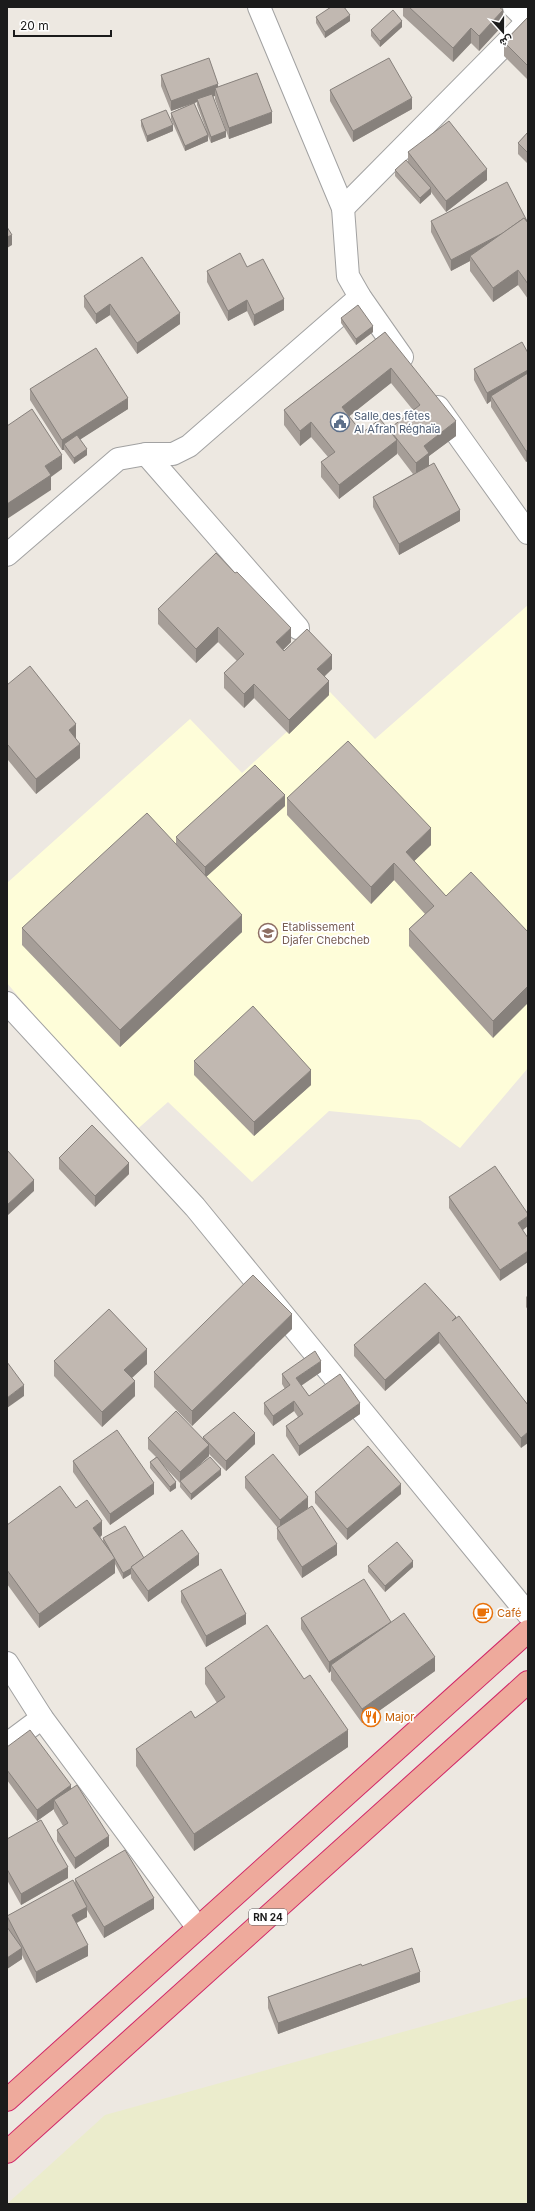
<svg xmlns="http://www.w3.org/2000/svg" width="535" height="2211" font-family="Inter,Vazirmatn,sans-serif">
  <rect width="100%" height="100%" fill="#ede8e1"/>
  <polygon fill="#fefdd9" points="528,605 528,1068 460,1148 420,1120 329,1111 252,1182 168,1102 133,1133 7,983 7,883 190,719 242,773 330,692 375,739"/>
  <polygon fill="#ebeccc" points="528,1997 528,2204 7,2204 105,2115"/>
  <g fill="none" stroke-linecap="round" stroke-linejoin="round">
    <g stroke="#a2a2a2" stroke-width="24">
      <g id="minor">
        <polyline points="259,7 343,208 348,276 360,297 402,357"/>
        <polyline points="514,7 528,21"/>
        <polyline points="343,208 528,21"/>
        <polyline points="438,407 528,533"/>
        <polyline points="146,454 298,628"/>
        <polyline points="7,555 118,459 146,454 173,454 189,446 360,297"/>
        <polyline points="7,1003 195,1207 528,1614"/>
        <polyline points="7,1663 42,1718 198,1928"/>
        <polyline points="7,1744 42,1718"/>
      </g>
    </g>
    <g stroke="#d12768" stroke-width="24">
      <g id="trunk">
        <polyline points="7,2100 528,1631"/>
        <polyline points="7,2152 528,1682"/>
      </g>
    </g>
    <use href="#minor" stroke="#fff" stroke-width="22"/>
    <use href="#trunk" stroke="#eeaa9c" stroke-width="22"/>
  </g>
  <g fill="#a69e98" fill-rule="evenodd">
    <polygon points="403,7 499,7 503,25 479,51 471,43 453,62 403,16"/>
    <polygon points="316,17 350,21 325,38 316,23"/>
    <polygon points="528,17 528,80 504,56 504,42"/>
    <polygon points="402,27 380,47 371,36 371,30"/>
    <path d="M 161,75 L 218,87 L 272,123 L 229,139 L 215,99 L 215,96 L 213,96 L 226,137 L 211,143 L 208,136 L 208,141 L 185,151 L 171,119 L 171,113 L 193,103 L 171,111 L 161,86 ZM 197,102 L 197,105 L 207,132 L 194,103 Z"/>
    <polygon points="330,90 412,109 353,142 330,101"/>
    <polygon points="141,120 173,131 147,142 141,126"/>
    <polygon points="528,132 528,164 518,154 518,143"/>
    <polygon points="408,152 487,180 446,212 431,192 431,194 420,204 395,176 395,170 408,163"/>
    <polygon points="431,221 527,221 528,223 528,299 518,285 493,302 470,271 470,261 451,271 431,232"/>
    <polygon points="247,267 284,310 254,326 247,311 228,321 207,282 207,271"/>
    <polygon points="84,296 180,324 137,354 110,315 96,324 84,307"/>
    <polygon points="341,318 373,332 356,345 341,323"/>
    <path d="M 385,332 L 456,436 L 429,456 L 429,466 L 460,521 L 399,555 L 373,507 L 373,497 L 413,474 L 397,453 L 397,454 L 339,499 L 321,477 L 321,462 L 328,457 L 311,437 L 300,446 L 284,425 L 284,410 ZM 391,383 L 413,410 L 389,429 L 389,430 L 362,433 L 349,416 Z"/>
    <polygon points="528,353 526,462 491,407 491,401 487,404 474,380 474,369"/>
    <polygon points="30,389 128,409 80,439 87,455 74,464 64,450 62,450 30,400"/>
    <polygon points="158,609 291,642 283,650 284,651 332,669 325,676 329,695 289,734 254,698 244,708 224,688 224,673 237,661 218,642 196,663 158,624"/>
    <polygon points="7,685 76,739 80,758 36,794 8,760"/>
    <polygon points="287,798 431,845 414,861 446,896 528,932 493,1038 409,946 409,929 425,914 394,880 371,904 287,815"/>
    <polygon points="285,806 206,877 242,932 120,1047 22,945 22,928 176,845 176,837"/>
    <polygon points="194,1061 311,1085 254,1136 194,1075"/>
    <polygon points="59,1158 129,1174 95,1207 59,1169"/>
    <polygon points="449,1197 523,1230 500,1281 449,1208"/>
    <polygon points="528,1295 528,1310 526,1307 526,1297"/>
    <polygon points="456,1318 528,1405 521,1448 439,1343 385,1391 354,1356 354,1345"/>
    <polygon points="292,1329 192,1426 154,1387 154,1372"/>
    <polygon points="54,1361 147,1364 132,1378 135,1396 102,1427 54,1376"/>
    <polygon points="321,1372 301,1386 309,1396 360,1414 299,1456 286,1436 286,1426 298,1417 294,1411 273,1426 264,1414 264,1403 285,1389 282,1384 282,1374"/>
    <polygon points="203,1437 255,1444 226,1471 209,1454 209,1456 196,1468 221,1475 191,1500 180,1487 180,1483 163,1465 176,1488 170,1492 150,1468 150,1462 156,1457 148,1449 148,1438 203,1439"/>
    <polygon points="73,1461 154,1494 110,1525 73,1472"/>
    <polygon points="245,1477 308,1508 305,1510 337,1555 302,1578 277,1539 277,1527 245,1488"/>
    <polygon points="315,1492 401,1494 347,1540 315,1503"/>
    <polygon points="76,1508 102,1535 100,1538 103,1542 103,1538 144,1558 199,1565 148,1602 131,1578 131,1574 123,1579 115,1564 115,1573 39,1628 7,1584 7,1525"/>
    <polygon points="368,1566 413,1567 385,1592 368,1572"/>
    <polygon points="181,1591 246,1624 206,1647 181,1602"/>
    <polygon points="301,1618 391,1622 435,1671 362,1723 331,1680 331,1671 329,1673 301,1629"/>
    <polygon points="205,1668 348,1747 194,1851 136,1766 136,1749 195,1718 217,1703 205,1684"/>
    <polygon points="7,1747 71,1789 109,1846 75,1869 57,1841 57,1830 63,1826 54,1811 54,1809 37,1821 7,1780"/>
    <polygon points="7,1839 68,1878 21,1905 7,1880"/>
    <polygon points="75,1879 154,1909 104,1938 87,1910 87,1917 77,1923 88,1956 36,1983 22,1955 22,1959 7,1969 7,1916 75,1884"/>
    <polygon points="362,1966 420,1982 278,2034 268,2008 268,1997"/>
  </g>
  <g fill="#87817c">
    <polygon points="503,10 503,25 479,51 479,36"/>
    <polygon points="350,15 350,21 325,38 325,32"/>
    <polygon points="402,21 402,27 380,47 380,41"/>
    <polygon points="471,28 471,43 453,62 453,48"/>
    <polygon points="218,84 218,94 215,88 215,96 198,102 197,99 197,102 171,111 171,101"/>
    <polygon points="412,98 412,109 353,142 353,131"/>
    <polygon points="272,112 272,123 229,139 229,128"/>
    <polygon points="173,125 173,131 147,142 147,136"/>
    <polygon points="226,131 226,137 211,143 211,137"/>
    <polygon points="208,135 208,141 185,151 185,146"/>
    <polygon points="487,169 487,180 446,212 446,201"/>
    <polygon points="431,188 431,194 420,204 420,198"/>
    <polygon points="527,221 470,256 470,261 451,271 451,260"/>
    <polygon points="12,235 12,245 7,248 7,237"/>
    <polygon points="518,270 518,285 493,302 493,288"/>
    <polygon points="284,299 284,310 254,326 254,315"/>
    <polygon points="247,300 247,311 228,321 228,311"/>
    <polygon points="110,304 110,315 96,324 96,314"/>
    <polygon points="180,313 180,324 137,354 137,343"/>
    <polygon points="373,326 373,332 356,345 356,339"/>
    <polygon points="391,368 391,383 342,422 342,407"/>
    <polygon points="528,370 528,380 491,396 491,401 487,404 487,393"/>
    <polygon points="128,398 128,409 67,448 64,444 64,450 62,450 62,440"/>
    <polygon points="456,421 456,436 429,456 429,468 416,478 416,463 424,446"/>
    <polygon points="311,422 311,437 300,446 300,431"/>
    <polygon points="397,440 397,454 339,499 339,485"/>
    <polygon points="87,449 87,455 74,464 74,458"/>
    <polygon points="528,450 528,461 526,462 526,451"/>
    <polygon points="62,455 62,469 51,477 51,490 7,519 7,504 45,466"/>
    <polygon points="460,510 460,521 399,555 399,544"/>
    <polygon points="218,627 218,642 196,663 196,649"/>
    <polygon points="291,628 291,642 276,657 276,642"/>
    <polygon points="332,655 332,669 317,683 317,669"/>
    <polygon points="329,681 329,695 289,734 289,720"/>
    <polygon points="254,684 254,698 244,708 244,694"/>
    <polygon points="76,724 76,739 69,745 69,730"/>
    <polygon points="80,744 80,758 36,794 36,779"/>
    <polygon points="8,745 8,760 7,761 7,746"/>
    <polygon points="285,795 285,806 205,878 205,867"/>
    <polygon points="431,828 431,845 406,869 406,852"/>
    <polygon points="394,863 394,880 371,904 371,887"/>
    <polygon points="242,915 242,932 120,1047 120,1030"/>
    <polygon points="528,986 528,1003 493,1038 493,1021"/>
    <polygon points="311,1070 311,1085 254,1136 254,1122"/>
    <polygon points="129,1163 129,1174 95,1207 95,1196"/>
    <polygon points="34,1180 34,1191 7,1216 7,1205"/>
    <polygon points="528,1216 528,1226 518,1234 518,1223"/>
    <polygon points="528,1251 528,1262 500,1281 500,1270"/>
    <polygon points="292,1314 292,1329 192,1426 192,1411"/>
    <polygon points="439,1332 439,1343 385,1391 385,1380"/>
    <polygon points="147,1349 147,1364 124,1385 124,1370"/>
    <polygon points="321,1361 321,1372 296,1389 296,1378"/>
    <polygon points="135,1381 135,1396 102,1427 102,1412"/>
    <polygon points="24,1385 24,1396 7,1408 7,1398"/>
    <polygon points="294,1401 294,1411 273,1426 273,1416"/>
    <polygon points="360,1403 360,1414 299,1456 299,1446"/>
    <polygon points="528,1432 528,1443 521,1448 521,1438"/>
    <polygon points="255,1433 255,1444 226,1471 226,1461"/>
    <polygon points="209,1445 209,1456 181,1482 180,1481 180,1483 180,1472"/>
    <polygon points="221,1469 221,1475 191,1500 191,1494"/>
    <polygon points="176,1482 176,1488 170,1492 170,1487"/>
    <polygon points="154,1483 154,1494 110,1525 110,1514"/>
    <polygon points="401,1484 401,1494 347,1540 347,1529"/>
    <polygon points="308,1497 308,1508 280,1531 280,1520"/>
    <polygon points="102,1521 102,1535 93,1543 93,1528"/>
    <polygon points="337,1544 337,1555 302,1578 302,1567"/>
    <polygon points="199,1554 199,1565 148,1602 148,1591"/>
    <polygon points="115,1558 115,1573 39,1628 39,1614"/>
    <polygon points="413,1561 413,1567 385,1592 385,1586"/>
    <polygon points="131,1568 131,1574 123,1579 123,1573"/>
    <polygon points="246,1614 246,1624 206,1647 206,1636"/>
    <polygon points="391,1623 331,1665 331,1671 329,1673 329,1662"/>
    <polygon points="435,1657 435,1671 362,1723 362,1709"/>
    <polygon points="348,1730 348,1747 194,1851 194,1834"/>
    <polygon points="71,1785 71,1796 54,1800 54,1809 37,1821 37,1810"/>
    <polygon points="109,1836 109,1846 75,1869 75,1858"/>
    <polygon points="68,1867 68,1878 21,1905 21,1894"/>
    <polygon points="154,1898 154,1909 104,1938 104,1927"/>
    <polygon points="87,1907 87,1917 72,1925 72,1915"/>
    <polygon points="88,1945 88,1956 36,1983 36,1972"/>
    <polygon points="22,1948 22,1959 7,1969 7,1958"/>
    <polygon points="420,1972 420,1982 278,2034 278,2023"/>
  </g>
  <g fill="#c1b8b1" stroke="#87817c">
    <polygon points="331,7 344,7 350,15 325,32 316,17"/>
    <polygon points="409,7 499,7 503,10 479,36 471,28 453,48"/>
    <polygon points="393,10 402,21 380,41 371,30"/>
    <polygon points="528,17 528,66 504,42"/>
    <polygon points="209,58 218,84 171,101 161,75"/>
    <polygon points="389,58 412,98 353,131 330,90"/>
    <polygon points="257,73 272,112 229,128 215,88"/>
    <polygon points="212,94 226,131 211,137 197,99"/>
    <polygon points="194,103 208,135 185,146 171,113"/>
    <polygon points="166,110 173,125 147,136 141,120"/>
    <polygon points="449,121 487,169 446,201 408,152"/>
    <polygon points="528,132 528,153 518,143"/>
    <polygon points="406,160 431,188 420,198 395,170"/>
    <polygon points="507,182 527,221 524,218 503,233 451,260 431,221"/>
    <polygon points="524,218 528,223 528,284 518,270 493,288 470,256"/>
    <polygon points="7,227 12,235 7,237"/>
    <polygon points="240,253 247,267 263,259 284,299 254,315 247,300 228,311 207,271"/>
    <polygon points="142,257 180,313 137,343 110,304 96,314 84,296"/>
    <polygon points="358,305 373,326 356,339 341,318"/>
    <polygon points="385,332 456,421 424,446 429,453 416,463 389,429 420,405 391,368 342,407 362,433 380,419 397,440 339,485 321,462 335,452 311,422 300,431 284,410"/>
    <polygon points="522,342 528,353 528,370 487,393 474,369"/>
    <polygon points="96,348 128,398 62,440 30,389"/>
    <polygon points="528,373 528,450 526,451 491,396"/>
    <polygon points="32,409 62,455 45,466 51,475 7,504 7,426"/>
    <polygon points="77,435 87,449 74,458 64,444"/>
    <polygon points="434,463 460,510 399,544 373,497"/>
    <polygon points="216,553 235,573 237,572 291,628 276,642 284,651 307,629 332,655 317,669 329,681 289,720 254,684 244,694 224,673 244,654 218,627 196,649 158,609"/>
    <polygon points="30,666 76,724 69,730 80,744 36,779 8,745 7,746 7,685"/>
    <polygon points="348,741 431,828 406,852 446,896 471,872 528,932 528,986 493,1021 409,929 434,906 394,863 371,887 287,798"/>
    <polygon points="255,765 285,795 205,867 176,837"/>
    <polygon points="147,813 242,915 120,1030 22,928"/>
    <polygon points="253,1006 311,1070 254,1122 194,1061"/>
    <polygon points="92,1125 129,1163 95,1196 59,1158"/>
    <polygon points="7,1150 34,1180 7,1205"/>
    <polygon points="495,1166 528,1214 528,1216 518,1223 528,1238 528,1251 500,1270 449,1197"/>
    <polygon points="253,1275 292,1314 192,1411 154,1372"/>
    <polygon points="425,1283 456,1317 452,1321 459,1316 528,1405 528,1432 521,1438 439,1332 385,1380 354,1345"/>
    <polygon points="109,1309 147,1349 124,1370 135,1381 102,1412 54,1361"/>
    <polygon points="315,1351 321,1361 296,1378 309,1396 340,1374 360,1403 299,1446 286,1426 303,1414 294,1401 273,1416 264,1403 290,1385 282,1374"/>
    <polygon points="7,1362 24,1385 7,1398"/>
    <polygon points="176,1411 209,1445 180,1472 148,1438"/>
    <polygon points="234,1412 255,1433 226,1461 203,1437"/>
    <polygon points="117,1430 154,1483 110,1514 73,1461"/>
    <polygon points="368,1446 401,1484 347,1529 315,1492"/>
    <polygon points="273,1454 308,1497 280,1520 245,1477"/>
    <polygon points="157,1457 176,1482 170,1487 150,1462"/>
    <polygon points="210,1457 221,1469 191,1494 180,1481"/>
    <polygon points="60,1486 76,1508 87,1500 102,1521 93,1528 115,1558 39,1614 7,1570 7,1525"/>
    <polygon points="312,1506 337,1544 302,1567 277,1528"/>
    <polygon points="125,1526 144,1558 131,1567 132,1568 123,1573 103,1538"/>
    <polygon points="182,1530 199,1554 148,1591 131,1567"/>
    <polygon points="397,1542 413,1561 385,1586 368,1566"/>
    <polygon points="221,1569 246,1614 206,1636 181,1591"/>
    <polygon points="364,1579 391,1622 382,1628 329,1662 301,1618"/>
    <polygon points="404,1613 435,1657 362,1709 331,1665"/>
    <polygon points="267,1625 304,1679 310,1675 348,1730 194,1834 136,1749 191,1711 195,1718 225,1697 205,1668"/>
    <polygon points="30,1730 71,1785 37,1810 7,1770 7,1747"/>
    <polygon points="77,1785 109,1836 75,1858 57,1830 68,1823 54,1800"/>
    <polygon points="41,1820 68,1867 21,1894 7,1869 7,1839"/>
    <polygon points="125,1850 154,1898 104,1927 75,1879"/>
    <polygon points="73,1880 87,1907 72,1915 88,1945 36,1972 7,1916"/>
    <polygon points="7,1927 22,1948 7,1958"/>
    <polygon points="412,1948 420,1972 278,2023 268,1997 361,1964 362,1966"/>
  </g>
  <defs>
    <g id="civic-ring" transform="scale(1)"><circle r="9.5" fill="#fff" stroke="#5c6f8a" stroke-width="1.5"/><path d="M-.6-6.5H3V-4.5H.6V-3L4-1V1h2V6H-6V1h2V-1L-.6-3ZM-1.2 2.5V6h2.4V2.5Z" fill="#5c6f8a"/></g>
    <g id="school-ring" transform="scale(1)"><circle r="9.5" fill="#fff" stroke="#8d6e63" stroke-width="1.5"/><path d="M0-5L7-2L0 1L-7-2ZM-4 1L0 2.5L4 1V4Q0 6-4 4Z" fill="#8d6e63"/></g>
    <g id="cafe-ring" transform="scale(1)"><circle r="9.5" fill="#fff" stroke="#e8710a" stroke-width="1.5"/><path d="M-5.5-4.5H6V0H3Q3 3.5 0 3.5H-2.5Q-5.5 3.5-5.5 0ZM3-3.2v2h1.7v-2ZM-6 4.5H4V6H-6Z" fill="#e8710a"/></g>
    <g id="restaurant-ring" transform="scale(1)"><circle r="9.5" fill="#fff" stroke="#e8710a" stroke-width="1.5"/><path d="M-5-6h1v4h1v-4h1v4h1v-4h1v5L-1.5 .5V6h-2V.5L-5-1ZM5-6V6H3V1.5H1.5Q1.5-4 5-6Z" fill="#e8710a"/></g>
  </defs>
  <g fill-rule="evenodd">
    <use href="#civic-ring" x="340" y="422"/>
    <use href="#school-ring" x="268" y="933"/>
    <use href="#cafe-ring" x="483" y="1613"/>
    <use href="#restaurant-ring" x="371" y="1717"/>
  </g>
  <g text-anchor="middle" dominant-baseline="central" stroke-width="3.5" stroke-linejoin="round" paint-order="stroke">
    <rect fill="#fff" stroke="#5f5f5f" stroke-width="1" x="249" y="1909" width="38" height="16" rx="3"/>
    <g font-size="10" font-weight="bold" fill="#1b1b1b">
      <text x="268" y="1917">RN 24</text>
    </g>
    <g font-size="11" fill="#4e5e75" stroke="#fff" text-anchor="start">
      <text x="354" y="416">Salle des fêtes<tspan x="354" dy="13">Al Afrah Réghaïa</tspan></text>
    </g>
    <g font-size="11" fill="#785e54" stroke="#fff" text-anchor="start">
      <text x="282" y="927">Etablissement<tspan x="282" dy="13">Djafer Chebcheb</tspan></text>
    </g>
    <g font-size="11" fill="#c56008" stroke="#fff" text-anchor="start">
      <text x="497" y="1613">Café</text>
      <text x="385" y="1717">Major</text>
    </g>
  </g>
  <rect width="535" height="2211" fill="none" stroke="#1b1b1b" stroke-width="16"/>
  <g transform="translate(503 32) rotate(159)" stroke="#ffffff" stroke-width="3" paint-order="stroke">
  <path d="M0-3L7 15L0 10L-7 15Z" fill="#1b1b1b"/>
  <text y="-6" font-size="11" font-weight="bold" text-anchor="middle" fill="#1b1b1b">ش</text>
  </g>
  <path d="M14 30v6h97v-6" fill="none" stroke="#1b1b1b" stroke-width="2"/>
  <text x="20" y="30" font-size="12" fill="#1b1b1b" stroke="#ffffff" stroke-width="3" paint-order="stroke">20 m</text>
</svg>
